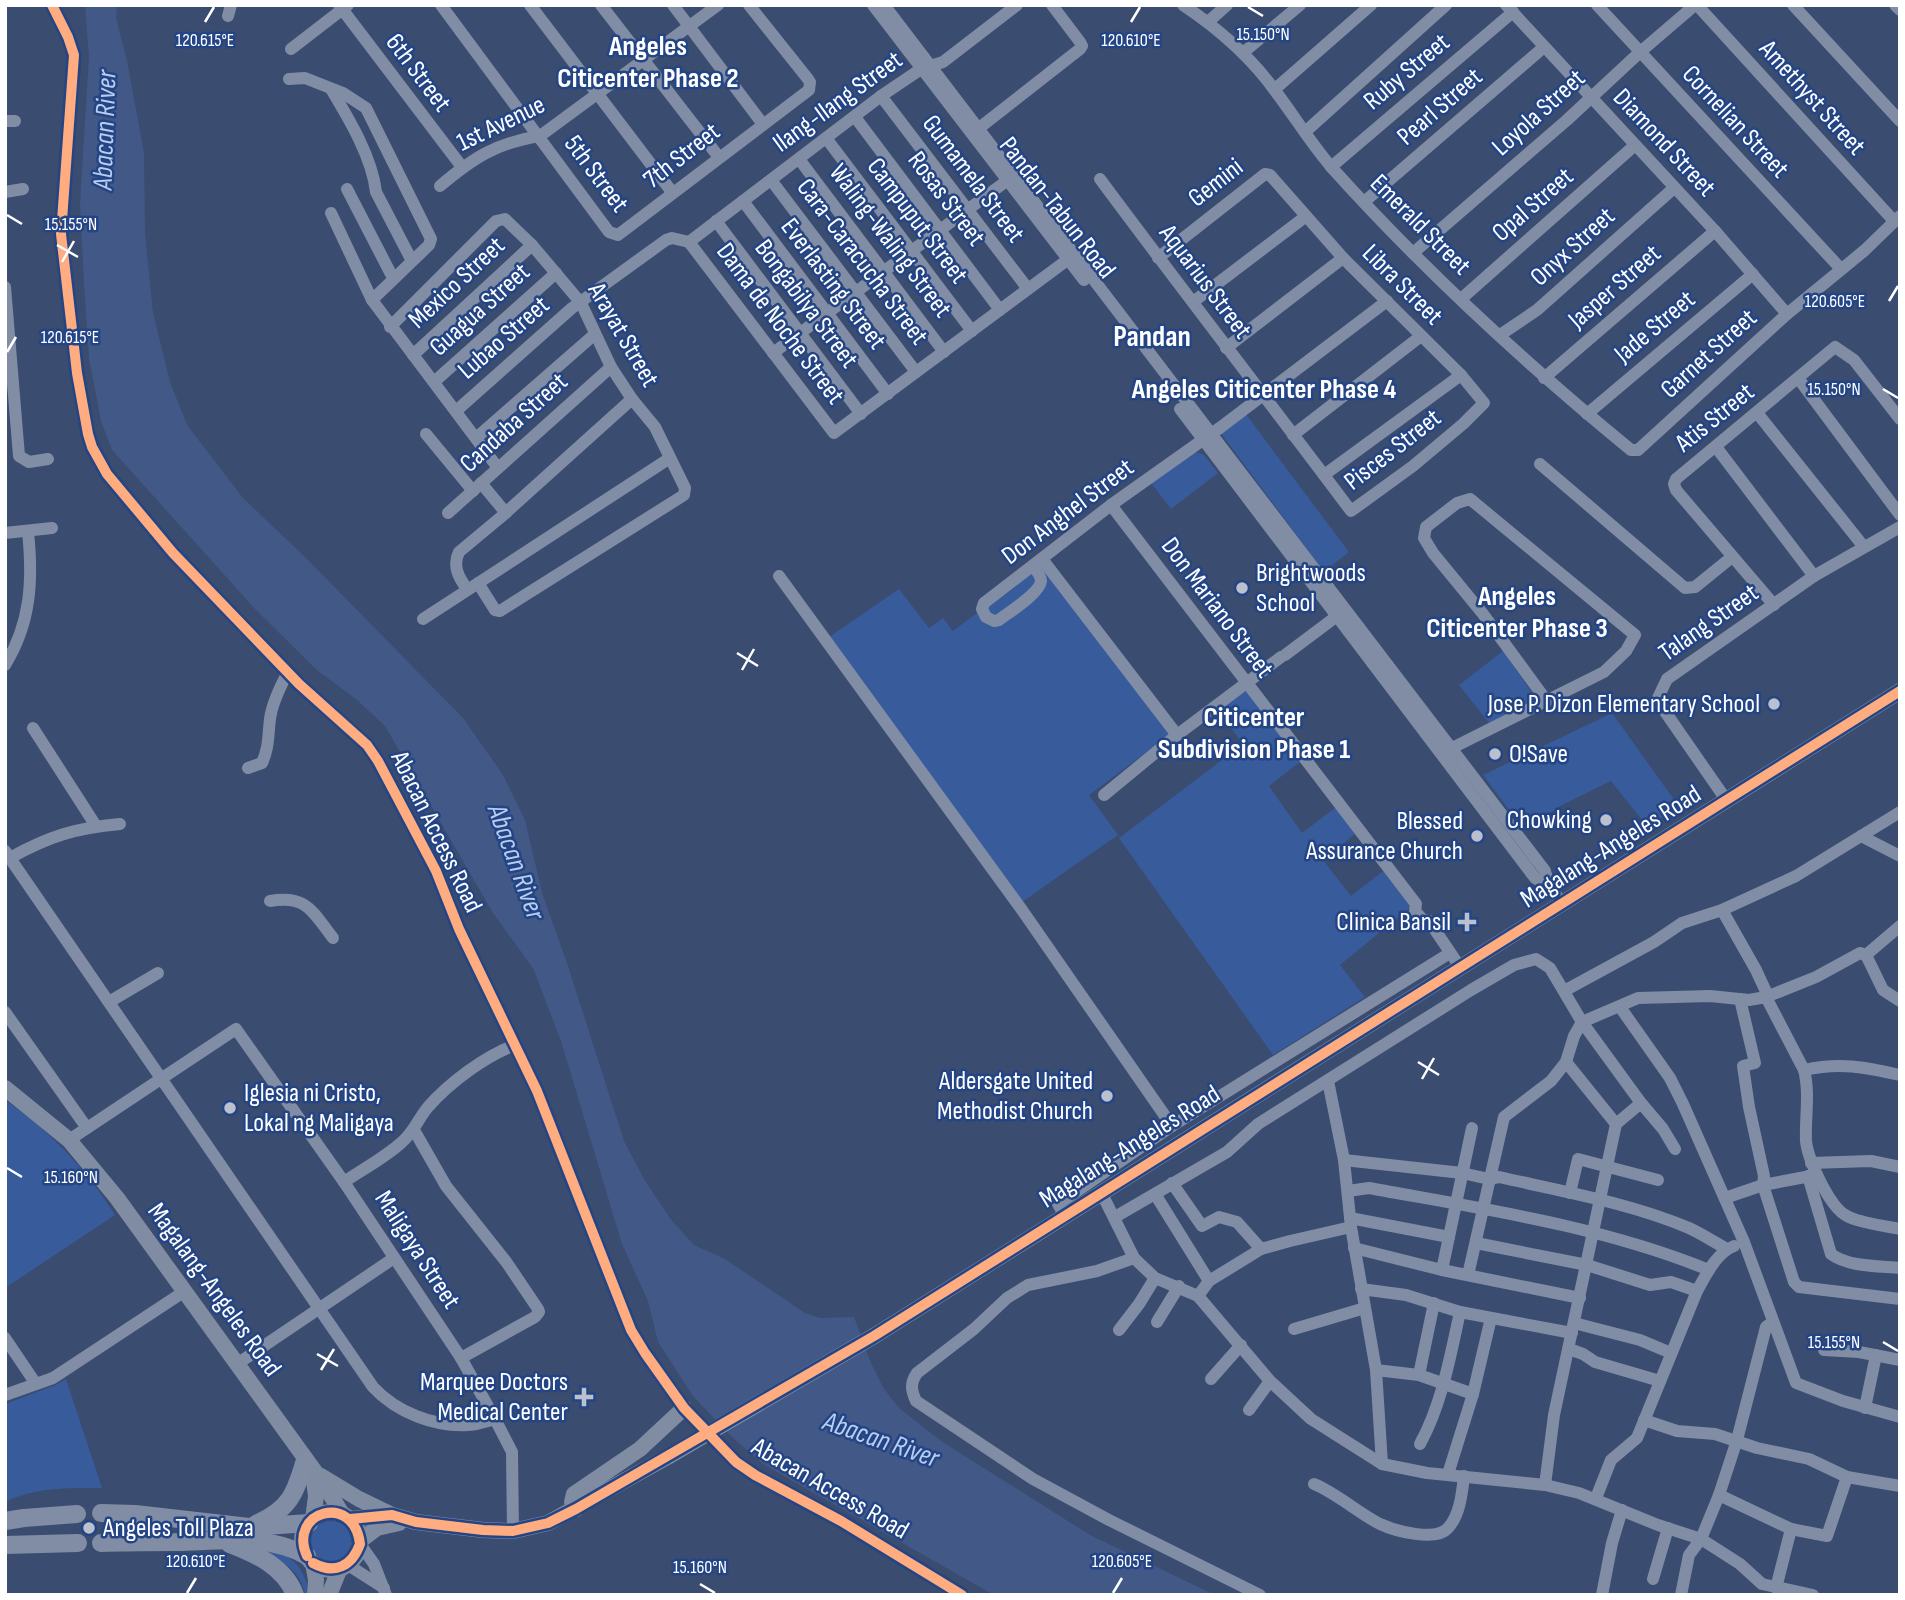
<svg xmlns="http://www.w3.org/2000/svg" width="1905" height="1600" font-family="'Sofia Sans Condensed',sans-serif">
  <rect width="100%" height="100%" fill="#3a4c6f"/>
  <g fill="#385b9b">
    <polygon points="1245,413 1349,552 1324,572 1220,432"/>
    <polygon points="1196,452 1204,455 1218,473 1171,509 1151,483"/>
    <polygon points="1042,564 1171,734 1089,795 1118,835 1022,902 829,637 899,589 929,628 943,618 953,631"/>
    <polygon points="1503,651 1535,697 1530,703 1489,723 1459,685"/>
    <polygon points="1245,690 1248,691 1301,761 1269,786 1302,833 1336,807 1355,834 1323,860 1351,896 1383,871 1411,907 1340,965 1365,997 1273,1055 1119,838 1243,744 1218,711"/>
    <polygon points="1612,713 1680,808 1646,825 1611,781 1562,805 1524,830 1483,775"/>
    <path d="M 5,1100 C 50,1131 86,1169 115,1215 L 5,1288 Z"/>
    <path d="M 66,1379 L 102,1488 C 68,1488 36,1487 5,1502 L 5,1404 L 56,1385 Z"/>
    <circle cx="331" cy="1541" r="20"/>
    <path d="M 265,1552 C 292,1551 306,1570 309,1595 L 305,1595 C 301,1571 284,1563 265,1552 Z"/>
  </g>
  <polygon fill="#425987" points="85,5 117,5 116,18 127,61 144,153 145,233 153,313 170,382 187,425 243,498 305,557 463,718 503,775 525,820 542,893 567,963 624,1141 645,1181 672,1221 694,1245 725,1259 805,1313 820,1318 854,1317 871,1363 884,1389 899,1408 941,1441 1090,1535 1215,1595 994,1595 763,1464 732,1437 693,1396 658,1342 648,1301 622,1244 561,1041 533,968 493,913 385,726 356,699 318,671 257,611 112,450 101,421 89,358 84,283 80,203 89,56"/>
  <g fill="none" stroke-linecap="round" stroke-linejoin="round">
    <g stroke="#808da5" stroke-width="12">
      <polyline points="52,5 68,37 74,55 61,234 77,373 88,434 92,447 107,474 173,553 299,684 367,745 378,761 436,871 459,929 537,1091 631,1330 645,1353 684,1408 736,1462 755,1475 841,1521 962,1595"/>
      <polyline points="339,5 462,167"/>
      <polyline points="441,5 609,232 618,235 809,90 810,82 808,79 749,5"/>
      <polyline points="530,5 672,192"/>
      <polyline points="601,5 718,156"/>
      <polyline points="673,5 762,123"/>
      <polyline points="873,5 1084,280"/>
      <polyline points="884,5 1545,871 1549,886 1562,903"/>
      <path d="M 1183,5 C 1219,29 1251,57 1276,92 C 1295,117 1312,145 1333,169 C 1424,270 1525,363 1631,450 L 1638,450 L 1787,314 L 1865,250 L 1900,216"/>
      <polyline points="1506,5 1715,231 1787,314"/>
      <polyline points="1597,5 1841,269"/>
      <polyline points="1697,5 1894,221"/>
      <polyline points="1793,5 1900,121"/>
      <polyline points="1895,5 1900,10"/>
      <polyline points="228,16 231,5"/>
      <polyline points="1208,22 1227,5"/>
      <polyline points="291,49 348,5"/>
      <polyline points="1244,52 1300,5"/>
      <polyline points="289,79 305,78 343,93 366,108 431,239 429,245 372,300"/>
      <path d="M 331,89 C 349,119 372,157 376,192 L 412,261"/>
      <polyline points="1275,89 1371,5"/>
      <polyline points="881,96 1028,289"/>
      <polyline points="855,117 1000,310"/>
      <polyline points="5,121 15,121"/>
      <polyline points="974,132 1080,49 1082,46 1080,42 1052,5"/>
      <polyline points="1305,132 1446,5"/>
      <polyline points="826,138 972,331"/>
      <polyline points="799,159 944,352"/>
      <polyline points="1331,167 1513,12"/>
      <path d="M 1100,179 C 1183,291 1268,400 1351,511 L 1413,466 L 1463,424 L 1484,403 L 1461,375 L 1343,258 L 1270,175 L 1265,174 L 1158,258"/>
      <polyline points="771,180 916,372"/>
      <path d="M 440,186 C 473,158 496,143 540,136 L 718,5"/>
      <polyline points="347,189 393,278"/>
      <polyline points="5,192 23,189"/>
      <polyline points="743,201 888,394"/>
      <polyline points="1364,202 1544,47"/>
      <polyline points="331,213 372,300 498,468"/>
      <polyline points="716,221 861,414"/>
      <polyline points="689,242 834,433 1074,255"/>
      <polyline points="689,242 881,96 921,69 943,62 1017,5"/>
      <polyline points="1413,253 1567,120 1639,53 1695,5"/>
      <polyline points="5,287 19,456 29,462 48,459"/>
      <polyline points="1461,299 1634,146"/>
      <polyline points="1193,302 1305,217"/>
      <polyline points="390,327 496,221 505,219 532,245 581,303 611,367 632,399 655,427 685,488 684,495 500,611 495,610 478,583"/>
      <polyline points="1500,335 1537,310 1674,188"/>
      <polyline points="1226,348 1343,258"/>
      <polyline points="773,353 1012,177"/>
      <polyline points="413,355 532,245"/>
      <polyline points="1544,378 1715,231"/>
      <polyline points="1798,378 1900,515"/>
      <polyline points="434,382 556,273"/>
      <polyline points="1180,409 1535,878 1549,886"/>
      <polyline points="456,411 572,308 666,240 672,238 689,242"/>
      <polyline points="1587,414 1753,274"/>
      <polyline points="1758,414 1864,547"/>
      <polyline points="426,434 473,491"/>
      <polyline points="1293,435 1421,336"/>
      <polyline points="476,438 595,334"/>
      <polyline points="1716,447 1814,576"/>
      <polyline points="1540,464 1685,588 1695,587 1732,557"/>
      <polyline points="1324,475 1461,375"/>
      <polyline points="481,483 506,513"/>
      <polyline points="1111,505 1416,904 1415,911 1423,920 1429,921 1460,967"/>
      <polyline points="448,513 611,367"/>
      <polyline points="5,533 52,528"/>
      <polyline points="1042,559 1177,735"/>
      <path d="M 1033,566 C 1036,570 1041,575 1041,581 C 1040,593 1008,613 999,620 L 994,621 L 986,617 L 982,609 L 984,603 L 1111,505 L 1221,427 L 1387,301"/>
      <polyline points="779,576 1022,910 1172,1126"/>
      <path d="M 467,589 C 459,578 452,566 459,552 L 501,517 L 632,399"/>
      <polyline points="1774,605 1676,490 1674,484 1676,479 1835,347 1854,360 1900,419"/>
      <polyline points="423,619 670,458"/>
      <polyline points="1285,655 1337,616"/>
      <path d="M 5,665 C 31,623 33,580 28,532"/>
      <polyline points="33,728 96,826"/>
      <polyline points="1446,751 1604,672 1626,651 1635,635 1470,499 1457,503 1426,527 1424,538 1433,553 1483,614 1546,700"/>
      <path d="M 248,768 L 262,763 C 269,748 268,735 270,719 C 272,703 280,687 288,672"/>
      <polyline points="1104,795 1177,735 1281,657"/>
      <polyline points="1727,801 1657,700 1667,679 1814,576 1900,527"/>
      <polyline points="1861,836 1900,856"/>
      <path d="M 5,851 L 373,1387 C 396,1412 434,1427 468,1425 C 477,1425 487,1421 495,1419"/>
      <path d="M 10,858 C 49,836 76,828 120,824"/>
      <path d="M 270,901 C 307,895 312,911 333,938"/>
      <polyline points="1722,910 1756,970 1768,996"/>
      <polyline points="1866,955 1883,990 1900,1001"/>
      <polyline points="1564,991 1654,942 1682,923 1722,910 1796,876 1900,812"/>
      <polyline points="1766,997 1816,977 1860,953 1866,955 1900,926"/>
      <polyline points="1740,999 1755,1063 1743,1066 1749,1107 1764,1176 1763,1185 1816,1175"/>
      <polyline points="109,1002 158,973"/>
      <polyline points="1620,1007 1670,1078 1683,1104 1744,1242 1796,1383 1843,1401 1900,1417"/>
      <polyline points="5,1012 87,1128"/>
      <polyline points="1566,1062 1616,1124"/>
      <path d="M 1804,1070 C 1840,1062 1864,1067 1900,1075"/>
      <polyline points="1328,1081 1344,1160 1351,1227 1376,1370 1382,1464"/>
      <polyline points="414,1130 446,1186 507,1263 538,1309 539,1312 535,1317 461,1358"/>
      <polyline points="69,1140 236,1029 344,1182 461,1358 495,1419 512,1452 513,1531"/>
      <path d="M 1675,1149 L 1663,1129 L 1641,1103 L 1582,1022 L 1638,998 L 1710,996 L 1749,1000 L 1766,997 L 1804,1070 C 1810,1093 1805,1117 1806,1141 C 1808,1160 1830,1208 1847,1216 C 1862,1224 1883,1225 1900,1229"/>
      <path d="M 1344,1160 L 1462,1173 L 1489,1179 L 1499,1177 C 1561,1191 1630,1203 1689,1228 C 1702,1234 1714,1242 1727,1249"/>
      <polyline points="1811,1163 1871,1161 1900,1167"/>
      <path d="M 1808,1176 L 1831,1254 C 1848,1267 1879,1266 1900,1268"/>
      <path d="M 344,1182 C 363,1169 386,1157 402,1142 C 414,1132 418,1119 428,1107 C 449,1083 485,1056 515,1045"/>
      <polyline points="1172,1183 1202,1226 1219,1217 1237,1222 1261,1249 1290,1241 1351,1227"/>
      <path d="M 1348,1191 L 1369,1188 C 1483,1209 1601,1226 1709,1270"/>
      <polyline points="1101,1192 1134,1258 1155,1278 1198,1296 1270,1381 1311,1419 1382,1464 1427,1473 1545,1485 1579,1493 1658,1525 1701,1539 1740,1564 1762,1584 1813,1595"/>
      <polyline points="1570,1193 1578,1159 1658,1180"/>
      <polyline points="1155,1194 1209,1281"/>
      <polyline points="1725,1198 1763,1185 1794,1282 1799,1287 1900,1299"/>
      <polyline points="1064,1215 1058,1204 1172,1126 1450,953"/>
      <polyline points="1115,1217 1227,1152 1258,1124 1471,990 1514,965 1536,959 1550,968 1582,1022 1574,1036 1566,1062 1551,1081 1504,1117 1468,1275"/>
      <polyline points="1350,1218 1449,1237"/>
      <polyline points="1476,1243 1587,1265 1650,1285 1671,1282 1697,1291"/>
      <polyline points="1354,1248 1442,1270 1580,1298"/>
      <path d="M 1134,1258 L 1097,1271 L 1028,1285 L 1007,1298 L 974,1329 L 917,1373 C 910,1383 911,1390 916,1401 L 1033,1479 L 1109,1520 L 1260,1595"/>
      <polyline points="1442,1270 1472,1128"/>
      <polyline points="1361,1289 1406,1295 1460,1312 1572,1333"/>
      <polyline points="1198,1296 1209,1281 1261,1249"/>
      <polyline points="1157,1322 1179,1286"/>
      <polyline points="1574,1323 1640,1340 1671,1353"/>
      <polyline points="1294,1329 1365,1308"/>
      <polyline points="1119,1330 1139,1304 1155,1278"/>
      <polyline points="5,1338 36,1384"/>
      <polyline points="1569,1349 1583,1354 1595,1362 1660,1381"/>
      <polyline points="1824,1350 1859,1352 1900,1360"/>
      <polyline points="237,1364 394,1258"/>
      <polyline points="1376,1370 1419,1375 1473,1394"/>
      <polyline points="1419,1375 1434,1303"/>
      <polyline points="1211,1379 1241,1345"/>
      <polyline points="5,1395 53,1378 185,1291"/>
      <polyline points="1865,1408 1876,1355"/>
      <polyline points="1249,1410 1270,1381"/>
      <polyline points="1644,1420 1677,1431 1715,1434 1757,1448 1809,1459 1847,1477 1900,1486"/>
      <path d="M 1420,1444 C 1442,1404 1450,1357 1460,1312"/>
      <polyline points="1448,1474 1473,1394 1491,1318"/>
      <path d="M 1314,1484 C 1338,1494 1358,1513 1380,1524 C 1395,1531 1436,1542 1448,1528 C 1460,1515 1462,1493 1464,1476"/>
      <polyline points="1545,1485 1554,1415 1616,1124 1641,1103"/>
      <polyline points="1719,1495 1791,1529 1776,1588"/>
      <path d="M 1596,1498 L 1611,1460 L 1637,1438 L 1697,1291 C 1706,1275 1716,1253 1734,1246"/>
      <polyline points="1791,1529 1827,1536 1847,1477"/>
      <polyline points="360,1544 374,1564 386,1595"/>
      <polyline points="348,1565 384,1588"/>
      <polyline points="1653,1579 1668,1528"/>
      <polyline points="1602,1595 1612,1543 1622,1510"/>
      <polyline points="1681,1595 1689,1555 1701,1539 1719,1495 1737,1440 1766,1327 1773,1322"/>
    </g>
    <g stroke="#7f8ca2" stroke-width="16">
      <polyline points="5,1088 69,1140 117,1198 326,1487 342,1514"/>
      <polyline points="874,1336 1900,691"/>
      <polyline points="321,1476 359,1499 390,1514"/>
      <polyline points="576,1509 572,1502 574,1494 640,1449 684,1408"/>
      <circle cx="331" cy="1541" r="29"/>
      <polyline points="313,1519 316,1496 313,1474"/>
      <polyline points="350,1519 392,1515 416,1522 483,1530 513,1531 548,1523 669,1456"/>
      <polyline points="360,1541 377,1528 399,1523"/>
      <polyline points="313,1563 316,1580 315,1595"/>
      <polyline points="329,1595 340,1568"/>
    </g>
    <g stroke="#818da4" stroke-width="18">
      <polyline points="101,1513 135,1514 249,1527 309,1523"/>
      <polyline points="5,1521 24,1518 77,1514"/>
      <path d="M 256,1524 C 290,1509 295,1494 305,1460"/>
      <path d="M 101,1543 C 127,1542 152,1542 178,1542 C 220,1541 269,1534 307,1556"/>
      <path d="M 230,1544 C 256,1554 285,1567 295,1595"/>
      <polyline points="5,1545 78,1543"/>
    </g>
    <polyline stroke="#7f8ca2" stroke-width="16" points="669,1456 874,1336"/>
    <g stroke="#244585" stroke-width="15">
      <g id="cycleway">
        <polyline points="52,5 68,37 74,55 61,234 77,373 88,434 92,447 107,474 173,553 299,684 367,745 378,761 436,871 459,929 537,1091 631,1330 645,1353 684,1408 736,1462 755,1475 841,1521 962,1595"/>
        <polyline points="350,1519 392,1515 416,1522 483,1530 513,1531 548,1523 576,1509 874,1336 1900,691"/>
        <path d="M 307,1556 C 287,1511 354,1492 360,1544 C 352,1566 335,1575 313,1563"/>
      </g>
    </g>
    <use href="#cycleway" stroke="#ffac80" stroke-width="10"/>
  </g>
  <path fill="none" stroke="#fff" stroke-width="2.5" d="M 1248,7 L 1263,16M 205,22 L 214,7M 1131,22 L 1140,7M 7,215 L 22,224M 57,245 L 78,257M 62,262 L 74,241M 1889,301 L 1898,286M 7,352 L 16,337M 1883,389 L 1898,398M 737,653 L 758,666M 742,670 L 754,649M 1418,1062 L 1439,1075M 1422,1079 L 1434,1058M 7,1168 L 22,1177M 1883,1342 L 1898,1351M 317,1354 L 338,1366M 321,1370 L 334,1349M 700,1584 L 715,1593M 187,1593 L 196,1578M 1113,1593 L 1122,1578"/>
  <g fill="#bac0cd" stroke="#244585" stroke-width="2.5">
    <circle cx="1242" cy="588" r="7"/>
    <circle cx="1774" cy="704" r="7"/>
    <circle cx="1495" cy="754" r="7"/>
    <circle cx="1606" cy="820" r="7"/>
    <circle cx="1477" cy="836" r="7"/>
    <path d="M1463.5 911.5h7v7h7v7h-7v7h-7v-7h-7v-7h7z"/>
    <circle cx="1107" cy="1096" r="7"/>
    <circle cx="230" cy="1108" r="7"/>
    <path d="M580.5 1386.5h7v7h7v7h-7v7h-7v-7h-7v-7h7z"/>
    <circle cx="89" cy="1528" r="7"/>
  </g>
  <g text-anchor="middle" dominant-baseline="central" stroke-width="5" stroke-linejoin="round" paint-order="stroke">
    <g font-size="26" fill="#fff" stroke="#244585">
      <text transform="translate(1407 72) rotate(-40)">Ruby Street</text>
      <text transform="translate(418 73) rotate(53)">6th Street</text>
      <text transform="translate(1812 98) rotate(48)">Amethyst Street</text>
      <text transform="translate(838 102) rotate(-36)">Ilang-Ilang Street</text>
      <text transform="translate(1440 107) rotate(-41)">Pearl Street</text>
      <text transform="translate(1539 113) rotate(-42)">Loyola Street</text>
      <text transform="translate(1735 122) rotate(47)">Cornelian Street</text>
      <text transform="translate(501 124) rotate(-26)">1st Avenue</text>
      <text transform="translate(1664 143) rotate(47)">Diamond Street</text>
      <text transform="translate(682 156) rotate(-38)">7th Street</text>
      <text transform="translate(596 174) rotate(53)">5th Street</text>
      <text transform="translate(973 179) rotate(53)">Gumamela Street</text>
      <text transform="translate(1216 183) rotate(-38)">Gemini</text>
      <text transform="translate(946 199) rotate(53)">Rosas Street</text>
      <text transform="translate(1533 205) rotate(-41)">Opal Street</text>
      <text transform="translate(1057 208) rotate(52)">Pandan-Tabun Road</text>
      <text transform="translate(917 221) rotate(53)">Campuput Street</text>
      <text transform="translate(1420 225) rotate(45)">Emerald Street</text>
      <text transform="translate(890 241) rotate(53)">Waling-Waling Street</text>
      <text transform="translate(1573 247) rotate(-42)">Onyx Street</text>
      <text transform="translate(862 262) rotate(53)">Cara-Caracucha Street</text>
      <text transform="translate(1205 282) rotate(53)">Aquarius Street</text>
      <text transform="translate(457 283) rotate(-43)">Mexico Street</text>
      <text transform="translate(833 284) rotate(53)">Everlasting Street</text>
      <text transform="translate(1402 285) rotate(45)">Libra Street</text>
      <text transform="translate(1615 287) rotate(-41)">Jasper Street</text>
      <text transform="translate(806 304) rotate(53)">Bongabilya Street</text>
      <text transform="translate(480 310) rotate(-42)">Guagua Street</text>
      <text transform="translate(780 324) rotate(53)">Dama de Noche Street</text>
      <text transform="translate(1655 327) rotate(-40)">Jade Street</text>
      <text transform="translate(623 335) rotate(60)">Arayat Street</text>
      <text transform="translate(504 338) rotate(-41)">Lubao Street</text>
      <text transform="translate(1709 354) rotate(-42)">Garnet Street</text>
      <text transform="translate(1715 418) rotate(-39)">Atis Street</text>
      <text transform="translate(514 423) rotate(-42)">Candaba Street</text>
      <text transform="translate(1393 450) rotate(-38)">Pisces Street</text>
      <text transform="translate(1068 512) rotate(-37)">Don Anghel Street</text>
      <text transform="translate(1217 608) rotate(53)">Don Mariano Street</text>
      <text transform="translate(1709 623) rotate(-35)">Talang Street</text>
      <text transform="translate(436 832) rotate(64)">Abacan Access Road</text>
      <text transform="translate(1611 847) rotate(-32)">Magalang-Angeles Road</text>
      <text transform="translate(1130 1147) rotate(-32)">Magalang-Angeles Road</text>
      <text transform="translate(417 1250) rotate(57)">Maligaya Street</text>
      <text transform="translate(214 1290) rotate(54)">Magalang-Angeles Road</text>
      <text transform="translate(830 1489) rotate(30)">Abacan Access Road</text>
    </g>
    <g font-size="26" fill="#fff" stroke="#244585" text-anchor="end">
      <text x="1256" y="573" text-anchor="start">Brightwoods<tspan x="1256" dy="30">School</tspan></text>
      <text x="1760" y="704">Jose P. Dizon Elementary School</text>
      <text x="1509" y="754" text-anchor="start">O!Save</text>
      <text x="1592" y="820">Chowking</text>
      <text x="1463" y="821">Blessed<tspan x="1463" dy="30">Assurance Church</tspan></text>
      <text x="1451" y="922">Clinica Bansil</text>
      <text x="1093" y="1081">Aldersgate United<tspan x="1093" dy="30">Methodist Church</tspan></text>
      <text x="244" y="1093" text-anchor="start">Iglesia ni Cristo,<tspan x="244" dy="30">Lokal ng Maligaya</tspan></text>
      <text x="568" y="1382">Marquee Doctors<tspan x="568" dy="30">Medical Center</tspan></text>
      <text x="103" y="1528" text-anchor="start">Angeles Toll Plaza</text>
    </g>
    <g font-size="28" font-weight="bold" fill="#fff" stroke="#244585">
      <text x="648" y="46">Angeles<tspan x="648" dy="32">Citicenter Phase 2</tspan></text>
      <text x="1264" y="389">Angeles Citicenter Phase 4</text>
      <text x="1517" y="596">Angeles<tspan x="1517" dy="32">Citicenter Phase 3</tspan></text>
      <text x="1254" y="717">Citicenter<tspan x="1254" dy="32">Subdivision Phase 1</tspan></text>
    </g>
    <g font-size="28" font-style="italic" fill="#b9cdf0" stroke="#244585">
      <text transform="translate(105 130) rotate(-88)">Abacan River</text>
      <text transform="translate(516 862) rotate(70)">Abacan River</text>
      <text transform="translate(881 1440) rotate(19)">Abacan River</text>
    </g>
    <g font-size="30" font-weight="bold" fill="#fff" stroke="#244585">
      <text x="1152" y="337">Pandan</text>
    </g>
  </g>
  <g font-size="18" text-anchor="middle" fill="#fff" stroke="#244585" stroke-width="5" stroke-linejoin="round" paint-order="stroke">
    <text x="1263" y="40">15.150°N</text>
    <text x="205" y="46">120.615°E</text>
    <text x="1131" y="46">120.610°E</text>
    <text x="71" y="230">15.155°N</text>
    <text x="1835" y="307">120.605°E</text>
    <text x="70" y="343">120.615°E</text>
    <text x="1834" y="395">15.150°N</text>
    <text x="71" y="1183">15.160°N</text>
    <text x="1834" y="1348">15.155°N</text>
    <text x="196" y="1567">120.610°E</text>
    <text x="1122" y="1567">120.605°E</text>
    <text x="700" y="1573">15.160°N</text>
  </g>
  <rect width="1905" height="1600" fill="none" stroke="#ffffff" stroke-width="14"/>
</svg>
